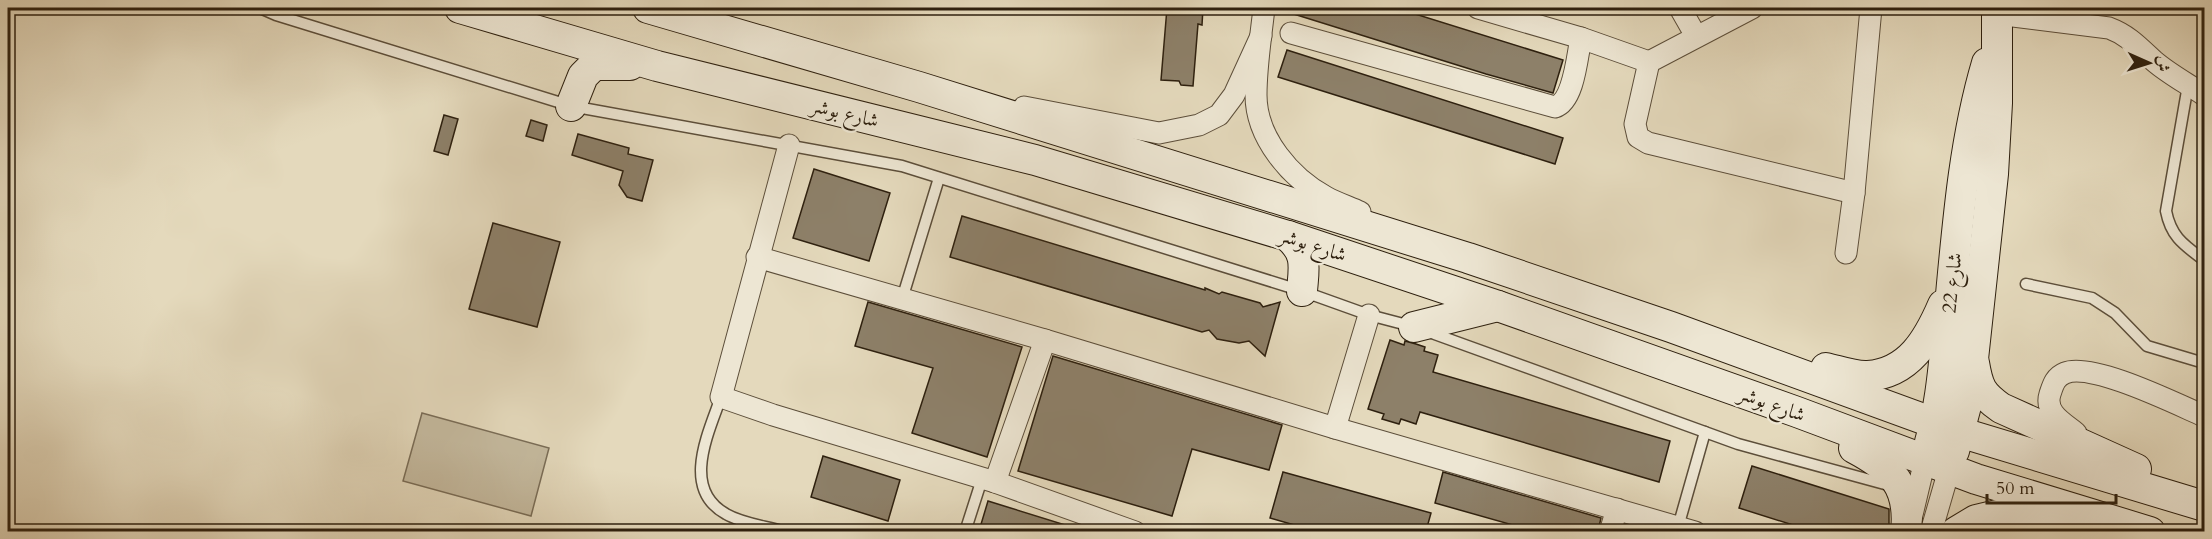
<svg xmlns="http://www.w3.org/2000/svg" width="2212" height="539" font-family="Cardo,Amiri,serif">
  <rect width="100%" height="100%" fill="#e4d9bc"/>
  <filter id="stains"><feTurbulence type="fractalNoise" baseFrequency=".00333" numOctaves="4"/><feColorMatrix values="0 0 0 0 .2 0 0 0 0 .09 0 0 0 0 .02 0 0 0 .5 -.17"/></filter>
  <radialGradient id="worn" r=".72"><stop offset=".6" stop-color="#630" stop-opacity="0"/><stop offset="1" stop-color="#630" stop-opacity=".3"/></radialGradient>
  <polygon fill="#c5ba9f" stroke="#7a6d57" stroke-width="1.5" points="422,413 549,448 531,516 403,481"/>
  <g fill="#8d8069" stroke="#2e200f" stroke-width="1.5">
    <polygon points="1167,8 1203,8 1202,25 1198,24 1193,86 1181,85 1179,81 1161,80"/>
    <polygon points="1285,8 1396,8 1563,60 1553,93 1486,74 1284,11"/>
    <polygon points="1287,50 1563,138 1555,164 1278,77"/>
    <polygon points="444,115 458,119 448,155 434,151"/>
    <polygon points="531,120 547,125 543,141 526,136"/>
    <polygon points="578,134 629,148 628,154 653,160 642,201 627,197 619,185 623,171 572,155"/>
    <polygon points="814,169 890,193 869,261 793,238"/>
    <polygon points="962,216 1205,290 1205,288 1219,294 1222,292 1260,303 1263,307 1280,302 1265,356 1249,341 1239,343 1217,339 1209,330 1202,332 950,257"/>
    <polygon points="493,223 560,242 537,327 469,309"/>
    <polygon points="868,302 1022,347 987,457 912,433 933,368 855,346"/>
    <polygon points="1390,340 1404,345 1405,341 1416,344 1425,347 1424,351 1438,355 1433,372 1670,441 1659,482 1420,412 1416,424 1401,419 1399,424 1382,419 1384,414 1368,409"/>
    <polygon points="1053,356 1282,425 1269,470 1192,449 1172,516 1018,471"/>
    <polygon points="823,456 900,480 888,521 811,497"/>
    <polygon points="1752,466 1889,509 1889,531 1812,531 1739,508"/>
    <polygon points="1283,472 1431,513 1426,531 1315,531 1270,518"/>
    <polygon points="1443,472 1601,518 1598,531 1534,531 1435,503"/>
    <polygon points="988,501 1075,528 1075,531 979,531"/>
  </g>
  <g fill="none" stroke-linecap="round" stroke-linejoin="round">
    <g stroke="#5c4e3a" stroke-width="13">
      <g id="lane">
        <polyline points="260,8 276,15 571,106 902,166 1302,291 1369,315 1411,326"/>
        <path d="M 2188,85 L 2166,211 C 2171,237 2184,245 2204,260"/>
        <polyline points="2026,284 2092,298 2115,313 2147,346 2204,363"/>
        <polyline points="902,299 939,178"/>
        <polyline points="1429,332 1738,444 1892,486"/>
        <path d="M 721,397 C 708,434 681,489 726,514 C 743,524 767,526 785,532"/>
        <polyline points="1678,527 1705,432"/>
        <polyline points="965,532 982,479"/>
      </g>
    </g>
    <g stroke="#5c4e3a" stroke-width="23">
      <g id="street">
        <path d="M 1264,8 C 1261,36 1256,66 1256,95 C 1256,138 1291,178 1326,197 C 1337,203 1349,207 1360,212"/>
        <polyline points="1478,8 1581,38 1649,62"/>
        <polyline points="1680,8 1696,36"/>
        <polyline points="1752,8 1649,62 1635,124 1638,137 1648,143 1854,193"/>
        <path d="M 1997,14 L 2109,28 C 2128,35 2139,47 2154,61 C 2169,74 2188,84 2204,95"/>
        <path d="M 1291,33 L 1555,107 C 1574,101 1577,57 1581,38"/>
        <polyline points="1024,107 1159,133 1199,125 1219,115 1234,95 1261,36"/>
        <polyline points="789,145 721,397 773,415 995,482 1135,532"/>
        <polyline points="1846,253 1854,193 1871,8"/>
        <polyline points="757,257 1045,340 1335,428 1695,532"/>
        <polyline points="1335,428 1369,315"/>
        <path d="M 2076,433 C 2064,423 2044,413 2050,394 C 2053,385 2055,377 2065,373 C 2092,362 2176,404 2204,416"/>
        <polyline points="995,482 1045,340"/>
        <polyline points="1911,519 1925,460"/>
        <polyline points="1610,532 1617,509"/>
        <polyline points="1931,532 1949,470"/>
      </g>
    </g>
    <g stroke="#2e200f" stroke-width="32">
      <g id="secondary">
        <polyline points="460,8 657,66 1035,160 1288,236 1498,306 1797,412 1976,479 2150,532"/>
        <polyline points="648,8 919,87 1468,258 1671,327 1959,432 2204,506"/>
        <polyline points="571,106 583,76 594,65 630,65"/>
        <path d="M 1288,236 C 1308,254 1304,266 1302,291"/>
        <polyline points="1414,327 1498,306"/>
        <path d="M 1974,363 C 1978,387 1981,394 2001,408 L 2136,469"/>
        <path d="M 1826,368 C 1839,371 1855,377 1868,376 C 1909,373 1928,340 1943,305"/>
        <path d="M 1930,442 C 1942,401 1944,358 1949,316 C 1957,232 1963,144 1987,63"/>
        <path d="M 1854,448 C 1892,468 1911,486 1906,532"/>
        <polyline points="1954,451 1967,402 1973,359 1993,174 1997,103 1997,8"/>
        <polyline points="1956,532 1976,520 1997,515 2024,519 2074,517"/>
      </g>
    </g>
    <use href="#lane" stroke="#ede6d3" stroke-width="10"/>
    <use href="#street" stroke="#ede6d3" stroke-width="21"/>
    <use href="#secondary" stroke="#ede6d3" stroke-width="30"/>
  </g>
  <g text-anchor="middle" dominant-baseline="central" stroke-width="4.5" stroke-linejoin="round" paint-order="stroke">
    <g font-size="20" fill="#2e200f" stroke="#ede6d3">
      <text transform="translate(845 113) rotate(14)">شارع بوشر</text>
      <text transform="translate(1313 245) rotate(18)">شارع بوشر</text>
      <text transform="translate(1952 283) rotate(-84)">شارع 22</text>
      <text transform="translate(1772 404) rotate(20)">شارع بوشر</text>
    </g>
  </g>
  <rect width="2212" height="539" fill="none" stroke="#e4d9bc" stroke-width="30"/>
  <rect x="9" y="9" width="2194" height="521" fill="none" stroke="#2e200f" stroke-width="3"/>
  <rect x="15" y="15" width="2182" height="509" fill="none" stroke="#2e200f" stroke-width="1.5"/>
  <g transform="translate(2149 63) rotate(93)" stroke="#ede6d3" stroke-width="4.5" paint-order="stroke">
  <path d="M0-4.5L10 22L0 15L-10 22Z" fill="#2e200f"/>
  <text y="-9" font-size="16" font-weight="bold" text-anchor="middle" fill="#2e200f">ش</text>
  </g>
  <path d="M1987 494v9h129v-9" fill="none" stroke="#2e200f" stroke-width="3"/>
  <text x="1996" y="494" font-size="18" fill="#2e200f" stroke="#ede6d3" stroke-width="4.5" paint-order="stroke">50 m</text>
  <rect width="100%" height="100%" filter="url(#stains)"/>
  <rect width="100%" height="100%" fill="url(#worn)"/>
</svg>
